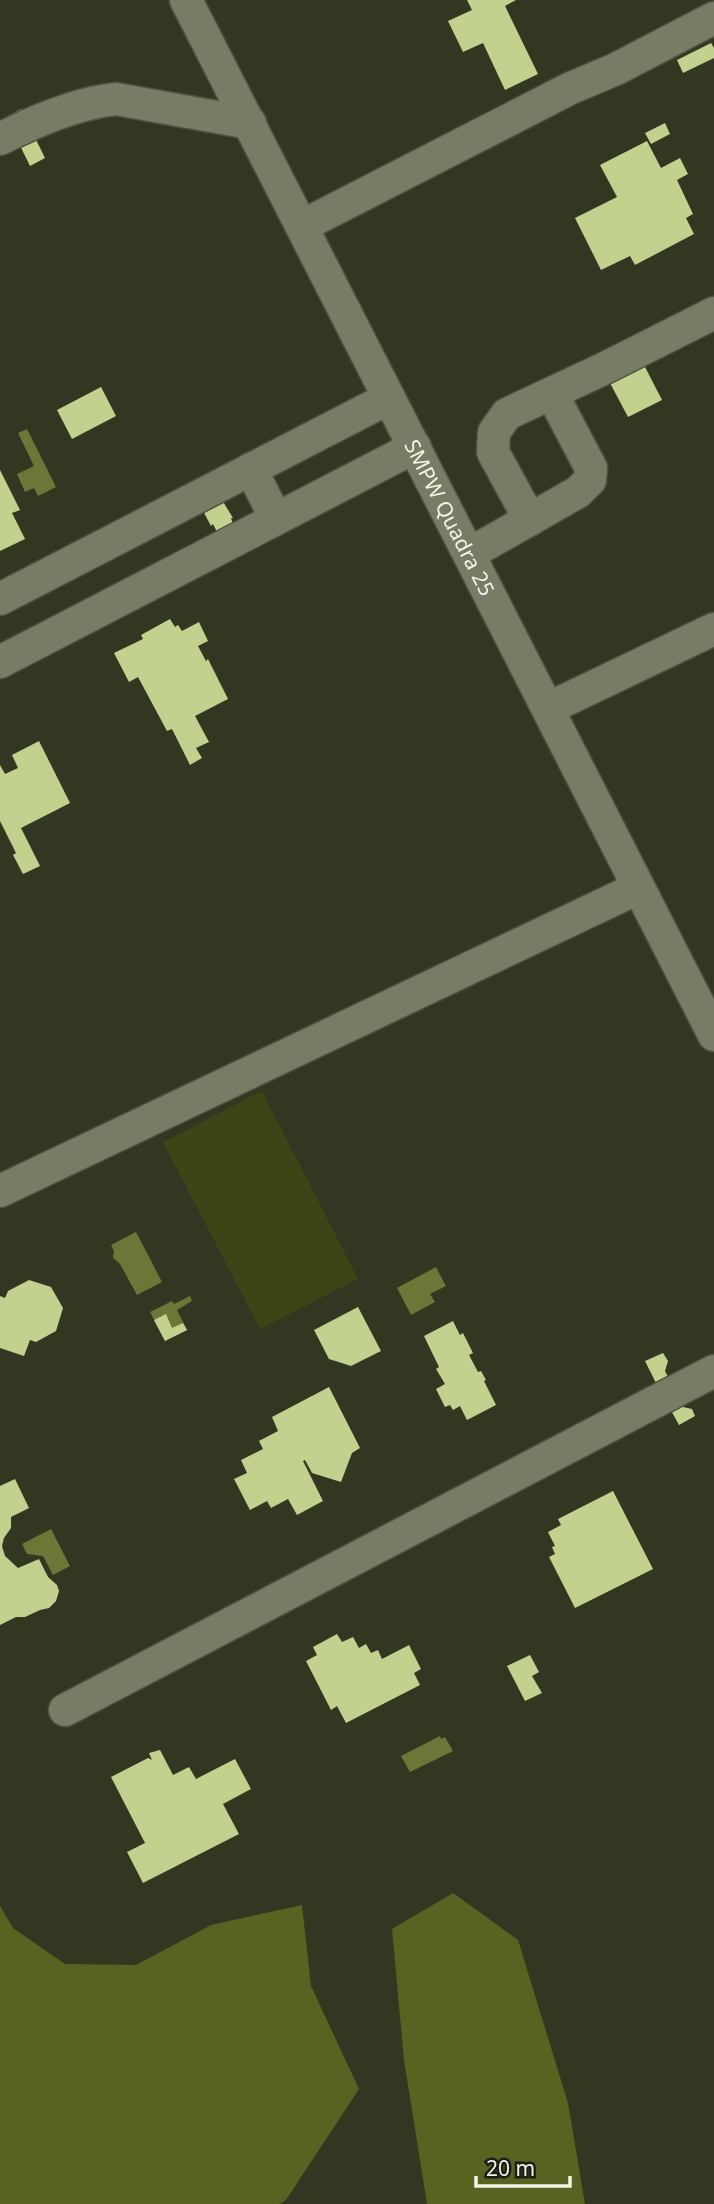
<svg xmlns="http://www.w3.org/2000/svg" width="714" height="2204" font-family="'Noto Sans',sans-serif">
  <rect width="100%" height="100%" fill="#333722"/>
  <polygon fill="#3d4416" points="262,1091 358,1279 260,1329 163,1142"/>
  <g fill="#586221">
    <polygon points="453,1893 518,1940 568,2103 585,2204 427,2204 404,2060 392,1929"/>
    <polygon points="302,1905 311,1986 359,2089 286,2200 279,2204 0,2204 0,1906 13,1928 65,1964 136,1965 211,1925"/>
  </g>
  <g fill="#6b7637">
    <polygon points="27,429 56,487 38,496 34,488 25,492 17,474 34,466 18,433"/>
    <polygon points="136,1232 162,1282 137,1295 120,1264 113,1258 114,1251 111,1245"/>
    <polygon points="436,1267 446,1286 430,1294 435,1302 411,1315 397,1288"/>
    <polygon points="190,1296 192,1301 177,1310 187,1330 165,1341 150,1312 172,1301 174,1304"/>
    <polygon points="51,1529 70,1566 53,1575 43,1556 27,1554 22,1544"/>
    <polygon points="440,1736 441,1739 445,1737 453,1751 410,1772 401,1756"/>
  </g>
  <g fill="#c3d18e">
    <polygon points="467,0 516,0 505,6 538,74 505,90 483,43 463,52 448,21 472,10"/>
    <polygon points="711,43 714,48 714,58 683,73 677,60"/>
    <polygon points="21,109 45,158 30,166 6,117"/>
    <polygon points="665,123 670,134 651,144 645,133"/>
    <polygon points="647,141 661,168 680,158 688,174 677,180 693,214 686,218 694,234 635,265 630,256 601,270 575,218 617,197 600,165"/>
    <polygon points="644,365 662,400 628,417 610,383"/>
    <polygon points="101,387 116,416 72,439 57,410"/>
    <polygon points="0,470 20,510 12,513 25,539 0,551"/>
    <polygon points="219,495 233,518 231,518 233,524 217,532 213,524 211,526 200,505"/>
    <polygon points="170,619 175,627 178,625 182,631 199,622 208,641 198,646 206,661 208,659 228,699 195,716 209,742 196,748 202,758 190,765 172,729 167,731 138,677 129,682 114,653 143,639 141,635"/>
    <polygon points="39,741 70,803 21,828 40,866 23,874 13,855 16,853 0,821 0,765 5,774 18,768 12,755"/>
    <polygon points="29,1280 51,1287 63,1308 56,1331 36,1342 30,1340 24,1356 0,1348 0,1296 5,1298 8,1291"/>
    <polygon points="358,1307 381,1351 351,1366 329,1359 314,1330"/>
    <polygon points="166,1314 172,1328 183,1323 187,1330 165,1341 154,1320"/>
    <polygon points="453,1321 460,1335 463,1333 473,1353 469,1355 478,1372 481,1371 486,1380 484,1381 496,1405 467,1420 460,1406 453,1410 450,1405 445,1407 436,1389 445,1384 436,1369 439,1367 424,1336"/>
    <polygon points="663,1353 668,1361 665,1371 668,1377 656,1383 645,1361"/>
    <polygon points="329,1387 360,1448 352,1453 341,1482 312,1473 305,1460 303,1461 323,1501 297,1515 288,1499 271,1508 267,1501 250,1510 234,1479 247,1473 241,1460 263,1449 259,1441 278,1431 272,1417"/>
    <polygon points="680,1399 683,1407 692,1409 695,1416 679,1425 668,1405"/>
    <polygon points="15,1479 29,1508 11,1517 11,1528 4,1538 2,1546 5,1556 18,1568 39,1559 48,1577 57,1585 59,1591 56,1601 49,1608 40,1610 25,1617 16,1617 0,1625 0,1486"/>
    <polygon points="613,1491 653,1569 575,1608 549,1557 555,1554 552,1547 555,1546 548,1532 561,1525 558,1519"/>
    <polygon points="337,1634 342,1642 353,1637 359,1648 366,1644 371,1653 378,1650 382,1659 409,1645 421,1669 414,1673 420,1685 346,1723 337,1706 331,1710 306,1661 317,1655 313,1647"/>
    <polygon points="530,1655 539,1672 532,1676 542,1693 525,1701 507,1666"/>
    <polygon points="160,1750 173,1775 189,1767 196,1779 235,1759 251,1789 223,1804 239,1834 143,1883 127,1852 145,1843 111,1777 148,1758 152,1760 149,1753"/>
  </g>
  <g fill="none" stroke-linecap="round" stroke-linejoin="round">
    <g stroke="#4e523f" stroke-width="35">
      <g id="minor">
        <path id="s1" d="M 186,0 L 714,1035"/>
        <path d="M 0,139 C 35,121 77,103 116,99 L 250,123"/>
        <polyline points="302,226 571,88 616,69 714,18"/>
        <polyline points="251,469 276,519"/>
        <polyline points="530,520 493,452 494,432 507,414 601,370 714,313"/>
        <polyline points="469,554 578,492 590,480 591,468 552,394"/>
        <polyline points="0,599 389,398"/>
        <polyline points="0,662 415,447"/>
        <polyline points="549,708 714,629"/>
        <polyline points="0,1191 638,888"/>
        <polyline points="65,1710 714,1371"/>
      </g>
    </g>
    <use href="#minor" stroke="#777d64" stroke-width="32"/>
  </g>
  <g text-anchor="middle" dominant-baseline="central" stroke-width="7" stroke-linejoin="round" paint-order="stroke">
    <g font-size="21" fill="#f1f4e7" stroke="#1c1e14">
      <text stroke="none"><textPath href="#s1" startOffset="581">SMPW Quadra 25</textPath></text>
    </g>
  </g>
  <path d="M476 2176v10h94v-10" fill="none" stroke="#f1f4e7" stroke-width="3.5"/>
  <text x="486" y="2176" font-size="21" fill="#f1f4e7" stroke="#1c1e14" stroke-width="5" paint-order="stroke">20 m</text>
</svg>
